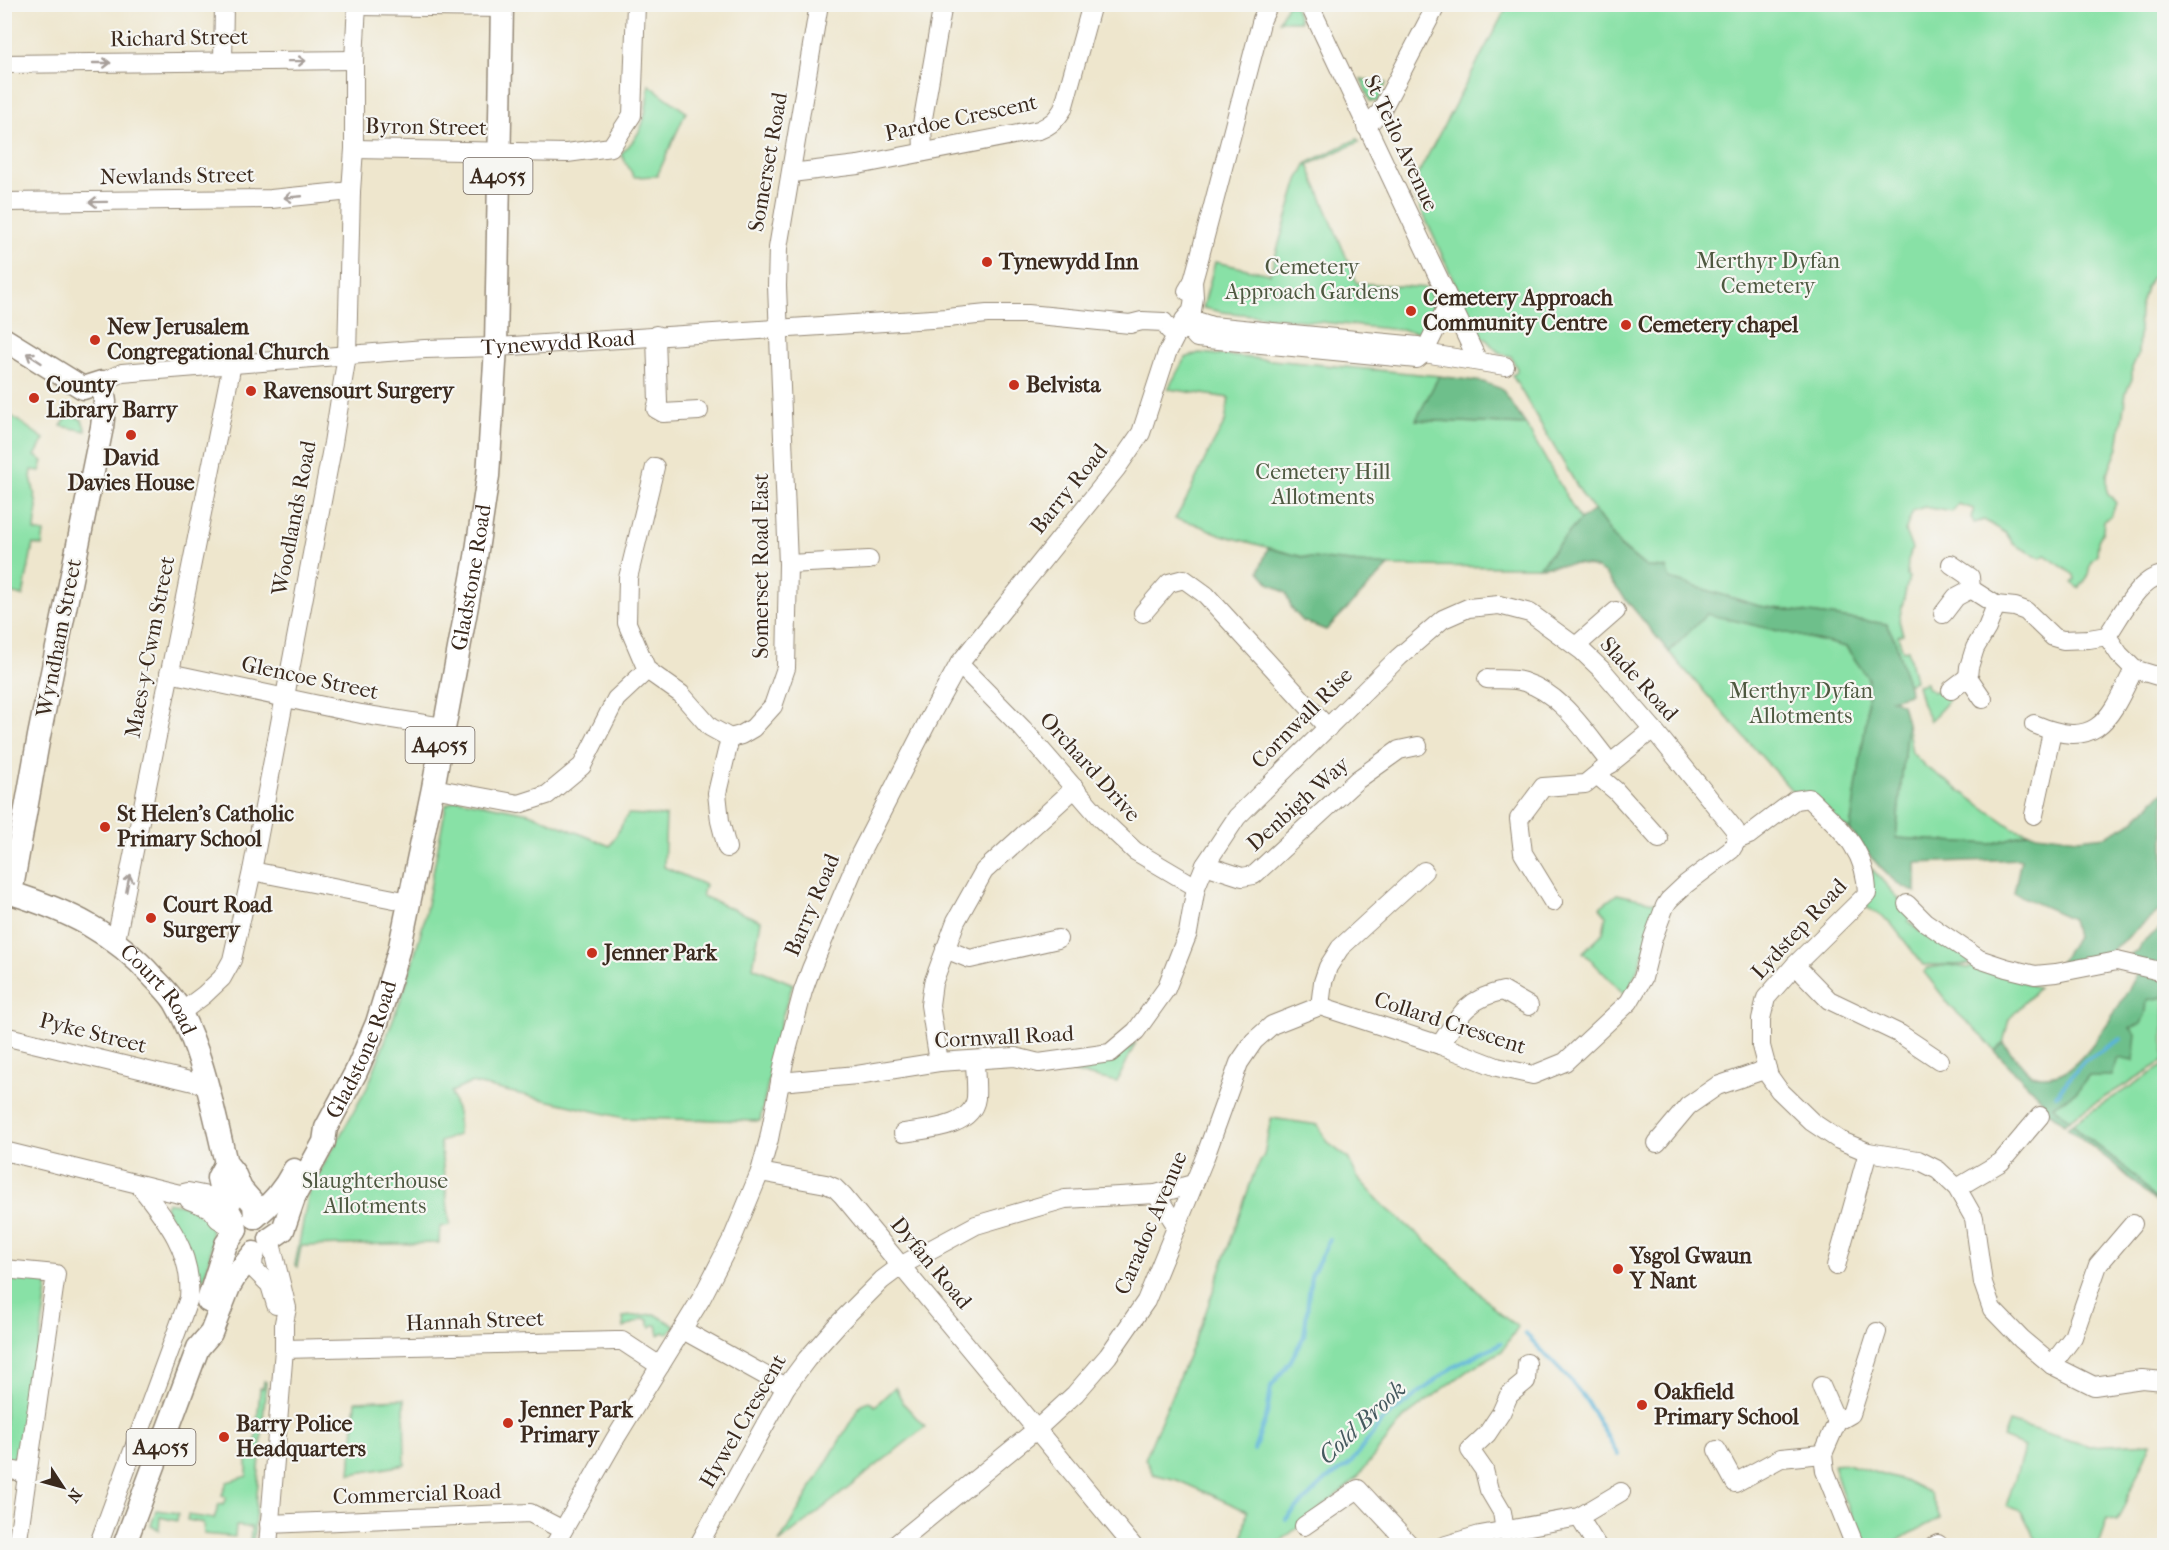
<svg xmlns="http://www.w3.org/2000/svg" width="2169" height="1550" font-family="'IM FELL French Canon',serif">
  <rect width="100%" height="100%" fill="#f6f6f2"/>
  <filter id="ink" filterUnits="userSpaceOnUse"><feTurbulence type="fractalNoise" baseFrequency=".0167" numOctaves="2"/><feDisplacementMap in="SourceGraphic" scale="12" xChannelSelector="R" yChannelSelector="G"/><feConvolveMatrix kernelMatrix="1 2 1 2 8 2 1 2 1" color-interpolation-filters="sRGB"/></filter>
  <filter id="wash" filterUnits="userSpaceOnUse"><feTurbulence type="fractalNoise" baseFrequency=".008" numOctaves="4" result="noise"/><feDisplacementMap in="SourceGraphic" scale="24" xChannelSelector="R" yChannelSelector="G"/><feGaussianBlur stdDeviation="1.35" result="paint"/><feColorMatrix in="noise" values="0 0 0 0 0 0 0 0 0 0 0 0 0 0 0 0 0 1.4 0 .05"/><feComposite in="paint" operator="in"/></filter>
  <g filter="url(#wash)">
    <rect width="100%" height="100%" fill="#eee6cd"/>
    <g fill="#88e1a6" stroke="#628662" stroke-width="1.5">
      <polygon points="1287,5 1294,5 1300,21 1279,21"/>
      <path d="M 1508,5 L 2164,5 L 2164,272 L 2157,268 L 2146,287 L 2140,308 L 2138,354 L 2132,368 L 2132,379 L 2126,392 L 2118,448 L 2107,475 L 2107,492 L 2116,503 L 2111,516 L 2104,520 L 2103,531 L 2098,541 L 2097,555 L 2091,561 L 2087,579 L 2079,588 L 2072,583 L 2075,580 L 2074,575 L 2045,555 L 2041,558 L 2013,544 L 2006,533 L 1984,520 L 1974,523 L 1971,517 L 1974,509 L 1958,504 L 1952,512 L 1924,507 L 1913,511 L 1905,531 L 1912,549 L 1908,561 L 1907,576 L 1909,577 L 1899,620 L 1903,634 L 1898,636 L 1903,651 L 1908,650 L 1915,681 L 1907,684 L 1896,643 L 1887,624 L 1759,606 L 1670,579 L 1666,568 L 1646,567 L 1620,545 L 1583,496 L 1512,375 L 1516,373 L 1517,369 L 1511,356 C 1492,354 1493,341 1478,334 L 1411,187 Z"/>
      <polygon points="1361,79 1386,83 1378,102 1370,101"/>
      <path d="M 649,85 L 686,112 L 657,176 L 634,177 L 621,154 C 646,130 645,118 649,85 Z"/>
      <polygon points="1357,139 1359,142 1308,165 1357,283 1428,288 1434,306 1423,330 1420,332 1222,312 1203,308 1215,262 1270,274 1298,180 1307,163"/>
      <polygon points="1199,353 1439,376 1416,420 1526,425 1580,520 1539,567 1389,566 1303,557 1222,535 1193,523 1175,519 1185,502 1207,455 1225,422 1229,398 1168,389 1185,358"/>
      <polygon points="6,412 44,439 35,456 43,461 40,471 32,470 31,477 37,506 35,531 44,533 42,546 33,544 23,596 5,592"/>
      <polygon points="70,413 82,420 86,431 61,426"/>
      <polygon points="1707,613 1846,647 1868,677 1867,715 1850,830 1794,793 1669,652"/>
      <polygon points="1926,683 1927,687 1933,692 1948,686 1951,695 1945,705 1930,721 1922,704 1917,685"/>
      <polygon points="1907,723 1912,753 1925,766 2013,828 2028,833 1991,844 1896,838"/>
      <polygon points="457,799 529,813 610,846 628,814 666,816 664,867 705,885 702,896 761,921 753,967 793,984 782,1017 760,1121 624,1118 471,1083 451,1092 458,1116 458,1135 440,1142 450,1225 440,1227 439,1243 301,1246 297,1267 295,1265 309,1191 368,1086 406,985 423,925 446,805"/>
      <path d="M 1872,869 L 1907,908 L 1911,915 L 1908,921 L 1919,931 L 1926,928 L 1972,963 C 1965,967 1934,964 1923,965 L 1890,922 L 1865,906 Z"/>
      <polygon points="1617,894 1662,904 1627,997 1583,952 1603,933 1606,916 1600,907"/>
      <polygon points="1949,965 1967,968 1974,966 1977,969 1997,972 2038,988 2009,1019 2003,1043 1995,1051 1984,1038 1952,1008 1924,972 1928,968"/>
      <polygon points="2164,997 2164,1061 2069,1119 2053,1106 2077,1091 2089,1076 2118,1058 2130,1028 2146,1012 2146,1000"/>
      <polygon points="1136,1042 1117,1082 1072,1072 1121,1054"/>
      <polygon points="2164,1065 2164,1150 2161,1152 2161,1171 2164,1179 2164,1207 2152,1196 2134,1175 2129,1173 2116,1160 2071,1124"/>
      <polygon points="1271,1118 1318,1125 1328,1143 1348,1158 1358,1178 1383,1205 1443,1256 1500,1314 1518,1327 1502,1351 1470,1369 1404,1418 1355,1480 1276,1545 1239,1545 1242,1541 1247,1511 1177,1480 1153,1474 1145,1459 1203,1320 1254,1173 1264,1155"/>
      <path d="M 167,1202 C 176,1204 187,1205 195,1209 C 222,1221 210,1258 204,1279 L 192,1274 L 165,1207 Z"/>
      <polygon points="4,1275 43,1278 48,1282 24,1462 5,1465"/>
      <polygon points="655,1314 675,1326 668,1334 664,1332 659,1335 657,1325 653,1325 651,1327 649,1325 649,1321 644,1318 624,1328 623,1317"/>
      <polygon points="264,1381 266,1382 253,1545 250,1545 251,1527 236,1526 235,1537 204,1534 203,1523 187,1520 188,1515 214,1519 219,1504 223,1505 226,1497 222,1495 227,1482 247,1476 247,1459 255,1449 260,1388 263,1388"/>
      <polygon points="895,1387 904,1404 925,1427 779,1543 861,1404 869,1401 875,1406"/>
      <polygon points="404,1399 405,1465 350,1474 356,1401"/>
      <polygon points="2009,1422 2089,1446 2151,1443 2117,1522 2107,1519 2098,1545 2039,1545 2021,1511 2006,1506 2025,1447 2003,1438"/>
      <polygon points="1847,1464 1910,1483 1930,1493 1940,1518 1889,1545 1868,1545 1844,1499 1833,1465"/>
      <polygon points="156,1510 178,1513 177,1521 160,1517 159,1530 151,1526"/>
    </g>
    <g fill="#6ebf8b" stroke="#547454" stroke-width="1.5">
      <polygon points="1439,376 1483,382 1502,389 1526,425 1416,420"/>
      <path d="M 1594,510 L 1620,546 L 1646,567 L 1666,568 L 1670,579 L 1759,606 L 1887,624 L 1896,643 L 1910,694 L 1891,699 L 1902,704 L 1907,723 L 1896,838 L 1991,844 L 2028,833 L 2078,839 L 2106,836 L 2134,821 L 2142,812 L 2145,811 L 2153,800 L 2164,792 L 2164,907 L 2108,953 L 2058,966 L 2076,937 L 2072,919 L 2014,893 L 2021,859 L 1916,863 L 1916,892 C 1891,887 1866,850 1850,830 L 1867,715 L 1868,678 L 1846,647 L 1707,614 L 1669,652 L 1605,574 C 1587,559 1561,565 1539,567 L 1580,520 Z"/>
      <polygon points="1268,548 1303,557 1389,566 1326,630 1303,621 1292,609 1286,593 1269,583 1259,571"/>
      <polygon points="2164,925 2164,968 2129,960 2131,954 2139,950 2140,945"/>
      <path d="M 2140,969 L 2164,975 L 2164,997 L 2147,1000 L 2146,1012 L 2141,1024 L 2130,1028 L 2136,1034 L 2133,1061 L 2118,1058 L 2112,1076 L 2089,1076 L 2077,1091 L 2053,1106 L 2069,1119 L 2064,1124 L 2042,1106 L 2043,1101 L 1995,1051 L 2003,1043 L 2031,1075 C 2043,1077 2056,1077 2067,1070 C 2092,1054 2126,995 2140,969 Z"/>
      <polygon points="2071,1124 2076,1126 2079,1131 2134,1175 2164,1210 2114,1164 2067,1127"/>
    </g>
    <g fill="none" stroke-linecap="round" stroke-linejoin="round">
      <g stroke="#5ab4d8" stroke-width="4">
        <polyline points="2056,1095 2084,1061 2121,1039"/>
        <polyline points="1525,1333 1569,1379 1586,1400 1618,1455"/>
        <polyline points="1254,1450 1267,1414 1271,1387 1291,1360 1304,1336 1311,1276 1330,1239"/>
        <polyline points="1286,1519 1326,1480 1350,1464 1382,1421 1453,1367 1501,1343"/>
      </g>
    </g>
  </g>
  <g filter="url(#ink)">
    <g fill="none" stroke-linecap="round" stroke-linejoin="round">
      <g stroke="#948876" stroke-width="20">
        <g id="minor">
          <polyline points="1309,4 1478,361"/>
          <polyline points="357,6 502,8"/>
          <polyline points="223,62 224,4"/>
          <polyline points="4,64 354,60"/>
          <polyline points="1366,127 1381,111 1437,4"/>
          <polyline points="354,149 567,153 611,147 632,115 636,4"/>
          <polyline points="923,152 922,124 943,4"/>
          <path d="M 791,173 L 858,165 L 1039,130 C 1051,125 1056,120 1063,109 L 1092,4"/>
          <polyline points="4,202 271,199 351,191"/>
          <polyline points="1187,291 1193,281 1198,263 1262,19 1269,4"/>
          <polyline points="1190,330 1197,338 1417,359 1424,353 1449,302"/>
          <polyline points="656,335 658,402 656,409 663,413 699,411"/>
          <path id="s1" d="M 102,382 L 122,373 L 425,349 L 496,347 L 947,318 L 987,314 L 1028,314 L 1130,324 L 1142,321 L 1164,322 L 1169,330 C 1183,332 1190,330 1200,322 L 1212,326 L 1418,346 L 1424,353 L 1505,366"/>
          <polyline points="788,564 869,560"/>
          <polyline points="1951,564 1970,577 1971,589 1996,605 2015,607 2026,611 2053,637 2063,640 2089,639 2107,636"/>
          <path d="M 2164,575 C 2139,577 2121,616 2107,636 L 2119,654 L 2134,669 L 2164,678"/>
          <polyline points="1143,613 1169,583 1184,579 1206,595 1328,728"/>
          <polyline points="1943,614 1956,597 1971,589"/>
          <polyline points="1576,646 1616,611"/>
          <polyline points="959,664 1023,729 1102,820 1135,851 1196,887"/>
          <polyline points="647,670 681,694 710,727 730,738"/>
          <polyline points="169,673 361,714 443,727"/>
          <path d="M 1487,679 C 1499,680 1513,678 1524,682 C 1563,694 1586,734 1611,764"/>
          <polyline points="1951,690 1968,677"/>
          <polyline points="1983,699 1968,677 1969,667 1975,648 1987,628 1996,605"/>
          <path d="M 2034,724 C 2098,751 2109,720 2134,669"/>
          <polyline points="1597,775 1616,791 1659,839"/>
          <polyline points="433,788 519,804 547,795 582,766 616,699 647,670 627,623 628,578 655,467"/>
          <polyline points="2034,815 2052,732"/>
          <polyline points="727,848 720,821 717,793 730,738 741,735 753,728 773,706 786,668 788,564 777,286 778,248 819,4"/>
          <polyline points="1205,865 1242,877 1254,875 1357,780 1399,750 1418,746"/>
          <polyline points="252,871 409,902"/>
          <polyline points="1553,902 1523,853 1519,819 1543,787 1585,784 1653,729"/>
          <polyline points="1907,904 1925,922 1979,959 2006,968 2035,975 2056,973 2117,961 2164,972"/>
          <polyline points="116,940 232,364"/>
          <polyline points="945,949 970,959 1058,939"/>
          <polyline points="1795,965 1829,1000 1900,1034 1939,1060"/>
          <path d="M 1320,1006 L 1440,1045 L 1497,1067 L 1533,1075 L 1565,1062 L 1629,1002 L 1643,978 L 1653,938 L 1665,906 L 1669,900 L 1686,884 L 1731,850 L 1737,840 L 1749,835 L 1795,800 L 1809,798 C 1839,827 1867,849 1867,894 L 1795,965 L 1766,998 L 1761,1019 L 1761,1046 L 1769,1076 L 1779,1090 L 1812,1122 L 1839,1140 L 1868,1152 L 1918,1160 L 1938,1170 L 1957,1188 L 1974,1218 L 1983,1283 L 1992,1309 L 2021,1339 L 2052,1365 L 2094,1386 L 2142,1379 L 2164,1381"/>
          <polyline points="1320,1006 1323,982 1328,967 1340,948 1424,871"/>
          <polyline points="180,1013 204,995 222,978 232,960 252,871 333,443 347,355 351,191 354,149 354,60 357,4"/>
          <polyline points="4,1036 206,1085"/>
          <path d="M 1440,1045 C 1458,1017 1467,998 1503,991 L 1529,1006"/>
          <polyline points="939,1062 930,1005 933,983 956,921 984,871 1075,788"/>
          <polyline points="780,1082 857,1075 939,1062 1015,1057 1039,1063 1110,1053 1136,1031 1166,989 1188,933 1196,887 1205,865 1237,817 1399,657 1443,619 1468,608 1499,605 1530,613 1582,651 1603,671 1653,729 1735,830 1737,840"/>
          <path d="M 903,1133 C 926,1129 972,1128 976,1098 C 977,1086 975,1072 975,1060"/>
          <polyline points="1657,1143 1688,1106 1717,1086 1767,1069"/>
          <polyline points="4,1151 167,1191 180,1194 188,1192 233,1201"/>
          <polyline points="760,1172 826,1184 835,1188 843,1196 1133,1546"/>
          <polyline points="1957,1188 2001,1162 2040,1116"/>
          <polyline points="1156,1194 1177,1227"/>
          <polyline points="189,1200 209,1208 218,1219 236,1230"/>
          <polyline points="254,1253 253,1268 270,1285 276,1305"/>
          <polyline points="1836,1266 1868,1152"/>
          <polyline points="4,1269 56,1274 17,1546"/>
          <polyline points="683,1330 786,1387"/>
          <polyline points="284,1349 616,1341 622,1341 660,1366"/>
          <polyline points="2052,1365 2073,1337 2098,1265 2133,1224"/>
          <polyline points="1821,1386 1837,1422"/>
          <polyline points="1717,1450 1735,1483 1781,1458 1823,1454"/>
          <polyline points="4,1469 27,1473"/>
          <polyline points="1579,1517 1597,1546"/>
          <polyline points="269,1524 530,1513 563,1530"/>
          <polyline points="1304,1526 1358,1489 1411,1546"/>
          <polyline points="1505,1531 1502,1512 1489,1490 1484,1470 1470,1450 1487,1434 1501,1413 1509,1395 1526,1381 1527,1363"/>
          <path d="M 98,1546 L 189,1298 C 193,1252 166,1219 139,1185"/>
          <polyline points="268,1546 284,1349 284,1323 287,1308 270,1239"/>
          <polyline points="554,1546 615,1439 701,1299 733,1237 760,1172 769,1139 784,1062 803,991 811,969 860,854 933,711 959,664 975,644 1116,469 1141,433 1167,353 1184,320 1192,311 1194,297 1193,281"/>
          <polyline points="698,1546 786,1387 807,1359 839,1323 882,1280 902,1265 976,1225 1065,1199 1156,1194 1193,1184"/>
          <polyline points="894,1546 1037,1429 1075,1394 1108,1356 1146,1301 1205,1157 1239,1063 1254,1041 1272,1025 1320,1006"/>
          <polyline points="1443,1546 1480,1535 1579,1517 1621,1492"/>
          <polyline points="1855,1546 1825,1471 1823,1454 1837,1422 1851,1414 1877,1332"/>
          <polyline points="1934,1546 1938,1544"/>
        </g>
      </g>
      <g stroke="#948876" stroke-width="25">
        <g id="major">
          <path id="s2" d="M 4,339 L 83,388 L 102,382 L 105,402 L 102,427 L 39,736 L 11,893 C 69,911 113,932 154,978 C 161,985 169,993 175,1002 C 203,1051 213,1110 226,1163 L 234,1173 L 241,1189 L 254,1204 L 255,1217"/>
          <path d="M 255,1217 C 272,1204 284,1189 294,1170"/>
          <path id="s3" d="M 270,1239 L 283,1230 L 295,1195 L 324,1142 L 326,1128 L 356,1072 L 377,1023 L 399,951 L 433,788 L 476,557 L 488,476 L 496,347 L 502,4"/>
          <polyline points="208,1301 226,1244 236,1230 235,1222 223,1200 218,1178 226,1163"/>
          <polyline points="124,1546 198,1348 211,1333 229,1287 236,1275 254,1253"/>
        </g>
      </g>
      <use href="#minor" stroke="#fff" stroke-width="18"/>
      <use href="#major" stroke="#fff" stroke-width="22"/>
    </g>
    <defs><path id="oneway-shaft" d="M-6 0H5M1.5-3L5.5 0L1.5 3" fill="none" stroke-width="1.6" stroke-linecap="round" stroke-linejoin="round" transform="scale(1.5)"/></defs>
    <g stroke="#a79f9a">
      <use href="#oneway-shaft" transform="translate(297 61) rotate(-1)"/>
      <use href="#oneway-shaft" transform="translate(102 63)"/>
      <use href="#oneway-shaft" transform="translate(293 197) rotate(175)"/>
      <use href="#oneway-shaft" transform="translate(98 202) rotate(179)"/>
      <use href="#oneway-shaft" transform="translate(34 358) rotate(-147)"/>
      <use href="#oneway-shaft" transform="translate(128 883) rotate(-79)"/>
    </g>
  </g>
  <g fill="#c8321e" stroke="#f6f6f2" stroke-width="2">
    <circle cx="987" cy="262" r="6"/>
    <circle cx="1411" cy="311" r="6"/>
    <circle cx="1626" cy="325" r="6"/>
    <circle cx="95" cy="340" r="6"/>
    <circle cx="1014" cy="385" r="6"/>
    <circle cx="251" cy="391" r="6"/>
    <circle cx="34" cy="398" r="6"/>
    <circle cx="131" cy="435" r="6"/>
    <circle cx="105" cy="827" r="6"/>
    <circle cx="151" cy="918" r="6"/>
    <circle cx="592" cy="953" r="6"/>
    <circle cx="1618" cy="1269" r="6"/>
    <circle cx="1642" cy="1405" r="6"/>
    <circle cx="508" cy="1423" r="6"/>
    <circle cx="224" cy="1437" r="6"/>
  </g>
  <g text-anchor="middle" dominant-baseline="central" stroke-width="4.5" stroke-linejoin="round" paint-order="stroke">
    <g fill="#f6f6f2" stroke="#73675e" stroke-width="1.5">
      <rect x="463.5" y="158" width="69" height="36" rx="4.5"/>
      <rect x="405.5" y="727" width="69" height="36" rx="4.5"/>
      <rect x="126.5" y="1429" width="69" height="36" rx="4.5"/>
    </g>
    <g font-size="21" font-weight="bold" fill="#3b2a1e">
      <text x="498" y="176">A4055</text>
      <text x="440" y="745">A4055</text>
      <text x="161" y="1447">A4055</text>
    </g>
    <g font-size="22" fill="#3b2a1e" stroke="#f6f6f2">
      <text transform="translate(179 38) rotate(-1)">Richard Street</text>
      <text transform="translate(961 118) rotate(-12)">Pardoe Crescent</text>
      <text transform="translate(426 127) rotate(1)">Byron Street</text>
      <text transform="translate(1401 143) rotate(65)">St Teilo Avenue</text>
      <text transform="translate(768 162) rotate(-80)">Somerset Road</text>
      <text transform="translate(177 176) rotate(-1)">Newlands Street</text>
      <text stroke="none"><textPath href="#s1" startOffset="459">Tynewydd Road</textPath></text>
      <text transform="translate(1069 489) rotate(-51)">Barry Road</text>
      <text transform="translate(294 518) rotate(-79)">Woodlands Road</text>
      <text transform="translate(761 566) rotate(-90)">Somerset Road East</text>
      <text stroke="none"><textPath href="#s3" startOffset="700">Gladstone Road</textPath></text>
      <text transform="translate(59 638) rotate(-79)">Wyndham Street</text>
      <text transform="translate(150 647) rotate(-79)">Maes-y-Cwm Street</text>
      <text transform="translate(310 678) rotate(12)">Glencoe Street</text>
      <text transform="translate(1639 679) rotate(48)">Slade Road</text>
      <text transform="translate(1302 718) rotate(-45)">Cornwall Rise</text>
      <text transform="translate(1090 767) rotate(48)">Orchard Drive</text>
      <text transform="translate(1298 804) rotate(-42)">Denbigh Way</text>
      <text transform="translate(812 905) rotate(-67)">Barry Road</text>
      <text transform="translate(1799 929) rotate(-47)">Lydstep Road</text>
      <text stroke="none"><textPath href="#s2" startOffset="814">Court Road</textPath></text>
      <text transform="translate(1450 1023) rotate(18)">Collard Crescent</text>
      <text transform="translate(93 1033) rotate(14)">Pyke Street</text>
      <text transform="translate(1004 1037) rotate(-3)">Cornwall Road</text>
      <text stroke="none"><textPath href="#s3" startOffset="214">Gladstone Road</textPath></text>
      <text transform="translate(1151 1223) rotate(-67)">Caradoc Avenue</text>
      <text transform="translate(931 1263) rotate(50)">Dyfan Road</text>
      <text transform="translate(475 1321) rotate(-2)">Hannah Street</text>
      <text transform="translate(743 1421) rotate(-60)">Hywel Crescent</text>
      <text transform="translate(417 1494) rotate(-2)">Commercial Road</text>
    </g>
    <g font-size="22" fill="#4e5840" stroke="#f6f6f2">
      <text x="1768" y="261">Merthyr Dyfan<tspan x="1768" dy="25">Cemetery</tspan></text>
      <text x="1312" y="267">Cemetery<tspan x="1312" dy="25">Approach Gardens</tspan></text>
      <text x="1323" y="472">Cemetery Hill<tspan x="1323" dy="25">Allotments</tspan></text>
      <text x="1801" y="691">Merthyr Dyfan<tspan x="1801" dy="25">Allotments</tspan></text>
      <text x="375" y="1181">Slaughterhouse<tspan x="375" dy="25">Allotments</tspan></text>
    </g>
    <g font-size="22" font-weight="bold" fill="#3b2a1e" stroke="#f6f6f2" text-anchor="start">
      <text x="999" y="262">Tynewydd Inn</text>
      <text x="1423" y="298">Cemetery Approach<tspan x="1423" dy="25">Community Centre</tspan></text>
      <text x="1638" y="325">Cemetery chapel</text>
      <text x="107" y="327">New Jerusalem<tspan x="107" dy="25">Congregational Church</tspan></text>
      <text x="46" y="385">County<tspan x="46" dy="25">Library Barry</tspan></text>
      <text x="1026" y="385">Belvista</text>
      <text x="263" y="391">Ravensourt Surgery</text>
      <text x="131" y="458" text-anchor="middle">David<tspan x="131" dy="25">Davies House</tspan></text>
      <text x="117" y="814">St Helen's Catholic<tspan x="117" dy="25">Primary School</tspan></text>
      <text x="163" y="905">Court Road<tspan x="163" dy="25">Surgery</tspan></text>
      <text x="604" y="953">Jenner Park</text>
      <text x="1630" y="1256">Ysgol Gwaun<tspan x="1630" dy="25">Y Nant</tspan></text>
      <text x="1654" y="1392">Oakfield<tspan x="1654" dy="25">Primary School</tspan></text>
      <text x="520" y="1410">Jenner Park<tspan x="520" dy="25">Primary</tspan></text>
      <text x="236" y="1424">Barry Police<tspan x="236" dy="25">Headquarters</tspan></text>
    </g>
    <g font-size="24" font-style="italic" fill="#465a5f" stroke="#f6f6f2">
      <text transform="translate(1362 1422) rotate(-43)">Cold Brook</text>
    </g>
  </g>
  <rect width="2169" height="1550" fill="none" stroke="#f6f6f2" stroke-width="24"/>
  <g transform="translate(63 1487) rotate(126)" stroke="#f6f6f2" stroke-width="4.5" paint-order="stroke">
  <path d="M0-4.5L10 22L0 15L-10 22Z" fill="#3b2a1e"/>
  <text y="-9" font-size="16" font-weight="bold" text-anchor="middle" fill="#3b2a1e">N</text>
  </g>
</svg>
